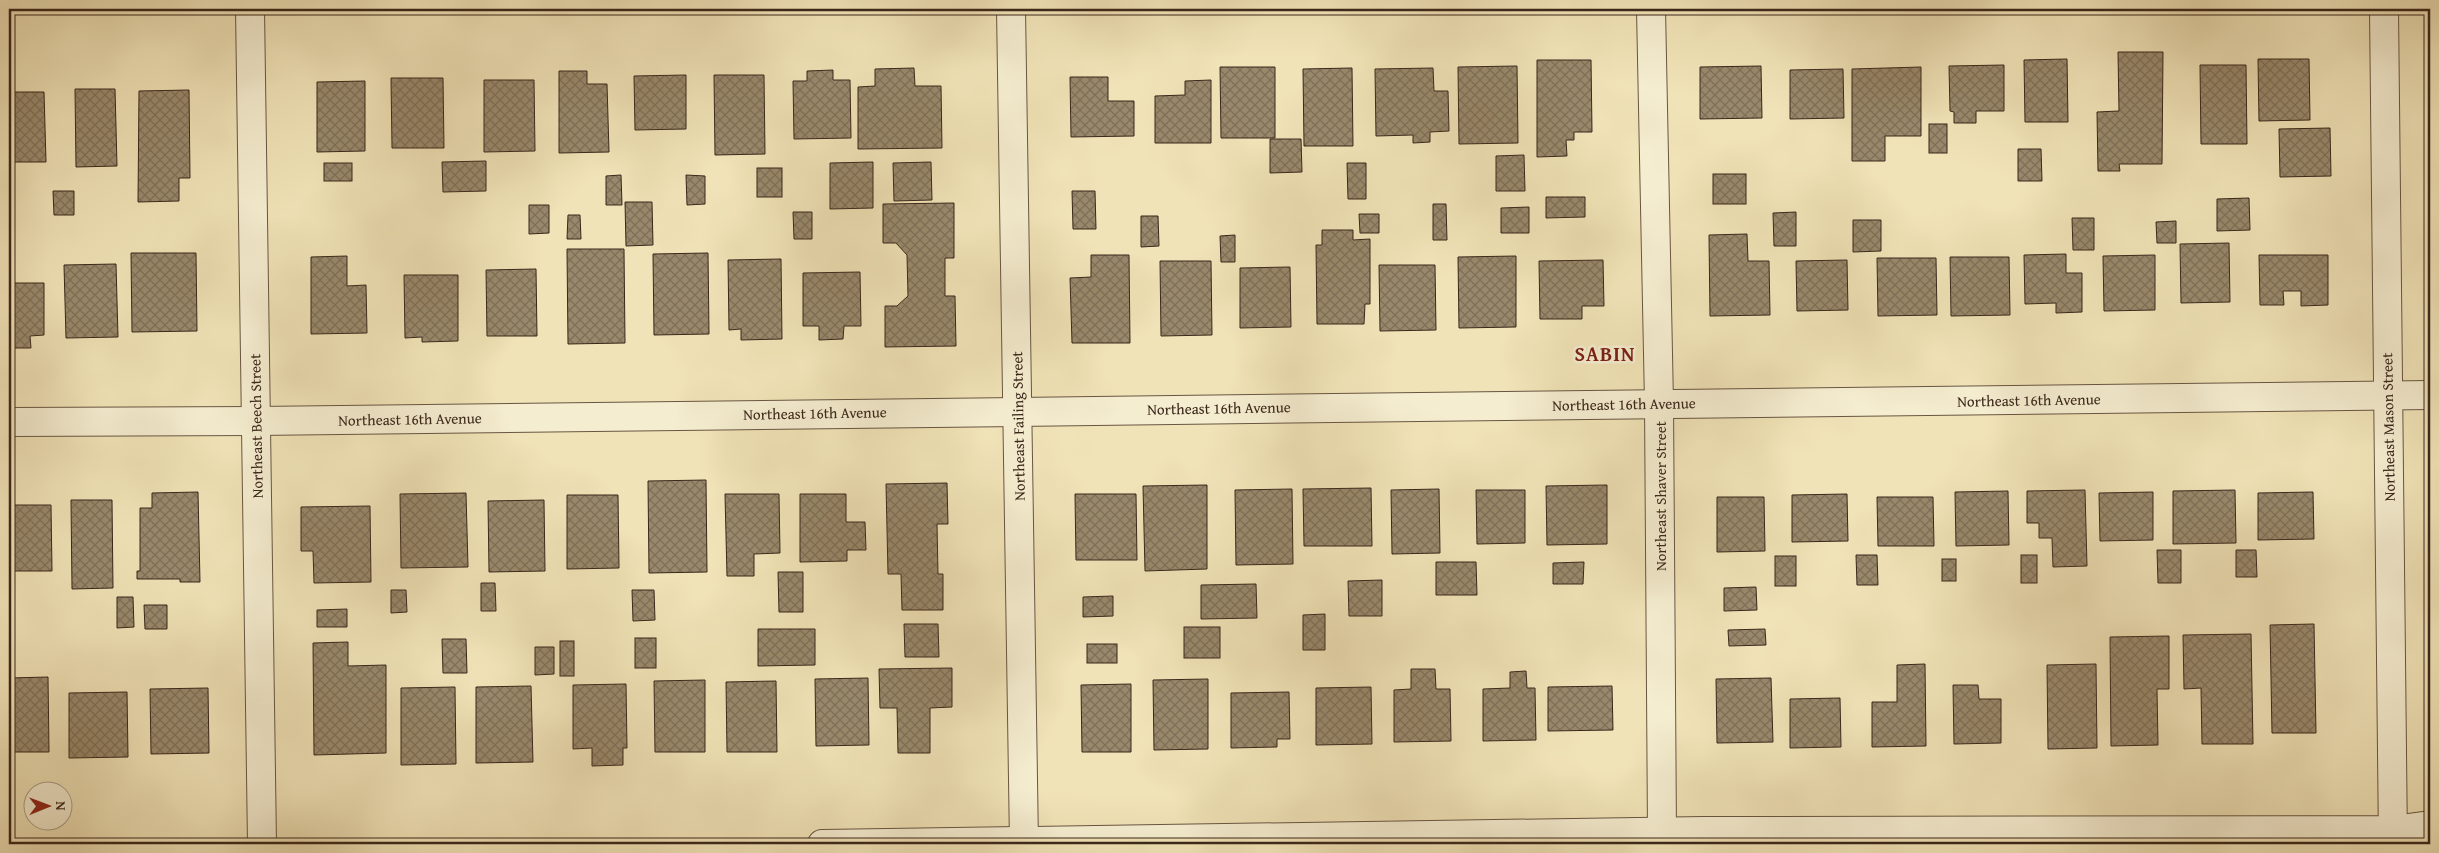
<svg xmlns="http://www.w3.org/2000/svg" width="2439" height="853" font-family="'Gentium Book Plus',serif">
  <defs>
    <pattern id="building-cross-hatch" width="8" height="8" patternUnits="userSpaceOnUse" patternTransform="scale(1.25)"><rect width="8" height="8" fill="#99896c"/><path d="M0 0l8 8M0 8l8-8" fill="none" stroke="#7e7058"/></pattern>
  </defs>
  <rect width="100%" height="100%" fill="#f0e3b7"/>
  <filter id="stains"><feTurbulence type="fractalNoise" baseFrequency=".004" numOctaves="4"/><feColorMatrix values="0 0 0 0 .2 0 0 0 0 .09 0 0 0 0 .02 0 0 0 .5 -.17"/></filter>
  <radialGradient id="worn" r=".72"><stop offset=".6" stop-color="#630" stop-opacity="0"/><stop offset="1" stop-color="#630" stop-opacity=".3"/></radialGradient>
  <g fill="url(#building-cross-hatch)" stroke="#3a271b">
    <polygon points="2118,52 2163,52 2162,164 2119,164 2120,171 2098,171 2097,112 2119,111"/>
    <polygon points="2067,59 2068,122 2025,122 2024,60"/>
    <polygon points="2258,59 2309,59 2310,120 2259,121"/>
    <polygon points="1537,60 1591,60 1592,132 1574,132 1574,140 1566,140 1567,156 1537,157"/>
    <polygon points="2004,65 2004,111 1976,111 1976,123 1954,123 1954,112 1950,111 1949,66"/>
    <polygon points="2200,65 2246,65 2247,144 2201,144"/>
    <polygon points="1517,66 1518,143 1459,144 1458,67"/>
    <polygon points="1761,66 1762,118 1700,119 1700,67"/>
    <polygon points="1220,67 1275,67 1275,138 1221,138"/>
    <polygon points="1921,67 1921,136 1885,136 1885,161 1852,161 1852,69"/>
    <polygon points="914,68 915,86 941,86 942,148 858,149 858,87 875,86 875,69"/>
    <polygon points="1352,68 1353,146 1304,146 1303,69"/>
    <polygon points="1433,68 1434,91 1448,91 1449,131 1430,132 1430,142 1413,143 1413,135 1376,136 1375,69"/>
    <polygon points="1843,69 1844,118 1790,119 1790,70"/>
    <polygon points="833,70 833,80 850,80 851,138 794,139 793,81 807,81 807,71"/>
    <polygon points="559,71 587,71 587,84 607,84 609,152 559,153"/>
    <polygon points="686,75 686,129 635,130 634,76"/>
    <polygon points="714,75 764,75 765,154 715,155"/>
    <polygon points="1070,77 1108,77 1108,101 1134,101 1134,136 1071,137"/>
    <polygon points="391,78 443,78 444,148 392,148"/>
    <polygon points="484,80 534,80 535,151 484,152"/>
    <polygon points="1211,80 1211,143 1155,143 1155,96 1185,95 1185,81"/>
    <polygon points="365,81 365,151 317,152 317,82"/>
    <polygon points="75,89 115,89 117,166 76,167"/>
    <polygon points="189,90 190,178 179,178 179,201 138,202 139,91"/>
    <polygon points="9,92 44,92 46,162 9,162"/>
    <rect x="1929" y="124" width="18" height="29"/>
    <polygon points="2330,128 2331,176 2280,177 2279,129"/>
    <polygon points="1270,139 1301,139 1302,172 1270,173"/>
    <polygon points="2018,149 2041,149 2042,181 2018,181"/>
    <polygon points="1524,155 1525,191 1496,191 1496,156"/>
    <polygon points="486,161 486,191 443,192 442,162"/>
    <polygon points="873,162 873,208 830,209 830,163"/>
    <polygon points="931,162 932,200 894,201 893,163"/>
    <rect x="324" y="163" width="28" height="18"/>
    <polygon points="1347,163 1366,163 1366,199 1348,199"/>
    <rect x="757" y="168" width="25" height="29"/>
    <rect x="1713" y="174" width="33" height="30"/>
    <polygon points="621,175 622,205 606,205 606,176"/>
    <polygon points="686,175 705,176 705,204 687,205"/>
    <polygon points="53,191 74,191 74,215 54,215"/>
    <polygon points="1072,191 1095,191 1096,229 1073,229"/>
    <polygon points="1546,197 1585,197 1585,217 1546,218"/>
    <polygon points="2249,198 2250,230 2217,231 2217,199"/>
    <polygon points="625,202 652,202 653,245 626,246"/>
    <polygon points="954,203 954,258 945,258 945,296 955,296 956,346 885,347 885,306 897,306 908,296 907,255 896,243 883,243 883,204"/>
    <polygon points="1433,204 1446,204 1447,240 1433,240"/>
    <polygon points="529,205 549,205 549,233 529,234"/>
    <polygon points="1529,207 1529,233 1501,233 1501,208"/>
    <polygon points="793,212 812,212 812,239 794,239"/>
    <polygon points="1796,212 1796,246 1774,246 1773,213"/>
    <polygon points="1359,214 1379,214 1379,233 1360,233"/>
    <polygon points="568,215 580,215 581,239 567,239"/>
    <polygon points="1141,216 1158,216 1159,246 1141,247"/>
    <polygon points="2072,218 2094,218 2094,250 2073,250"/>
    <polygon points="1853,220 1881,220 1881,251 1853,252"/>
    <polygon points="2176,221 2176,243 2157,243 2156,222"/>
    <polygon points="1322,230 1353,230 1353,240 1370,239 1370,304 1365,304 1364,324 1317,324 1316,245 1322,245"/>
    <polygon points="1747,234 1748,261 1769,261 1770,315 1710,316 1709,235"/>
    <polygon points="1235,235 1235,262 1221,262 1220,236"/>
    <polygon points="2229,243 2230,302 2181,303 2180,244"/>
    <polygon points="567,249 624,249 625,343 568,344"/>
    <polygon points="131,253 196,253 197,331 132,332"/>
    <polygon points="708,253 709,334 654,335 653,254"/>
    <polygon points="2066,254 2066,273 2082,273 2082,312 2056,313 2056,303 2025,304 2024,255"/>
    <polygon points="1091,255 1129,255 1130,343 1072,343 1070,278 1091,277"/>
    <polygon points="2155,255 2155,310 2104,311 2103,256"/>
    <polygon points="2259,255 2328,255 2328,305 2301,306 2301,291 2283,291 2284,305 2260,305"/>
    <polygon points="347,256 347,286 366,285 367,333 311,334 311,257"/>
    <polygon points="1516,256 1516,327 1459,328 1458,257"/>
    <polygon points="1950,257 2009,257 2010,315 1951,316"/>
    <polygon points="1877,258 1936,258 1937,315 1878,316"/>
    <polygon points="781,259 782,339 741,340 741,329 729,330 728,260"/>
    <polygon points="1603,260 1604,306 1582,306 1582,319 1540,319 1539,261"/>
    <polygon points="1847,260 1848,310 1797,311 1796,261"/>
    <polygon points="1160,261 1211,261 1212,335 1161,336"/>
    <polygon points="116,264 118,337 66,338 64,265"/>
    <polygon points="1379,265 1435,265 1436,330 1380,331"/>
    <polygon points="1290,267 1291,327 1240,328 1240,268"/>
    <polygon points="536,269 537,336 487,336 486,270"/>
    <polygon points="860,272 861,326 844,326 843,339 819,340 819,326 803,326 803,273"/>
    <polygon points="404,275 458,275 458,341 422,342 422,337 405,338"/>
    <polygon points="9,283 44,283 44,335 30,336 31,348 9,348"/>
    <polygon points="706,480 707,572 649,573 648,481"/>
    <polygon points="947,483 948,524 937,524 938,574 943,574 943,610 902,610 901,574 888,574 886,484"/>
    <polygon points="1207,485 1207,569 1145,571 1143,486"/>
    <polygon points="1607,485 1607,544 1547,545 1546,486"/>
    <polygon points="1371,488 1372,546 1304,546 1303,489"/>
    <polygon points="1292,489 1293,564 1236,565 1235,490"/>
    <polygon points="1439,489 1440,553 1392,554 1391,490"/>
    <polygon points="1476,490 1525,490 1525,543 1477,544"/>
    <polygon points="2085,490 2087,566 2053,567 2052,538 2039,538 2039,523 2027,523 2027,491"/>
    <polygon points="2235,490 2236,543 2173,544 2173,491"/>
    <polygon points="2008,491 2009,545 1956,546 1955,492"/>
    <polygon points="198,492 200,582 180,582 180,579 137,579 137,571 140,571 140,508 152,508 152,493"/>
    <polygon points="2153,492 2153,540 2100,541 2099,493"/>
    <polygon points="2313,492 2314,539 2258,540 2258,493"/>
    <polygon points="466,493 468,567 401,568 400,494"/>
    <polygon points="725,494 779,494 780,553 754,554 754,576 727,576"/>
    <polygon points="800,494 846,494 846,522 865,522 866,550 847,550 847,561 800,562"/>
    <polygon points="1075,494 1136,494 1137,560 1076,560"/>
    <polygon points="1847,494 1848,541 1792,542 1792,495"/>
    <polygon points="567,495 618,495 619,568 567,569"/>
    <polygon points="1717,497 1764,497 1765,551 1717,552"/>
    <polygon points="1877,497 1933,497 1934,546 1878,546"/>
    <polygon points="71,500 112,500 113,588 72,589"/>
    <polygon points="544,500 545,571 489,572 488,501"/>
    <polygon points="9,505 51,505 52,571 9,571"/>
    <polygon points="370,506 371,582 314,583 313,551 301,551 301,507"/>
    <polygon points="2157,550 2181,550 2181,583 2158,583"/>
    <polygon points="2236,550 2256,550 2257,577 2236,577"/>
    <polygon points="1856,555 1877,555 1878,585 1857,585"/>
    <rect x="2021" y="555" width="16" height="28"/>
    <rect x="1775" y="556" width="21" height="30"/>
    <rect x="1942" y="559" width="14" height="22"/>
    <polygon points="1436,562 1476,562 1477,595 1436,595"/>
    <polygon points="1584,562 1583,584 1553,584 1553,563"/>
    <polygon points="778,572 803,572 803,612 779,612"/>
    <polygon points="1382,580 1382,616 1349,616 1348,581"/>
    <polygon points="481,583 495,583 496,611 481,611"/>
    <polygon points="1256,584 1257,618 1201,619 1201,585"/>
    <polygon points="1756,587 1757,610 1724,611 1724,588"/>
    <polygon points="391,590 406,590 407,612 391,613"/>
    <polygon points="632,590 654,590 655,620 633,621"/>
    <polygon points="1113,596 1113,616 1083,617 1083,597"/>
    <polygon points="117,597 133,597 134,627 117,628"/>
    <polygon points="144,605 167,605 167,629 145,629"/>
    <polygon points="347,609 347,627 317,627 317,610"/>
    <polygon points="1325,614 1325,650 1303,650 1303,615"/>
    <polygon points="904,624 938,624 939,657 905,657"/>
    <polygon points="2314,624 2316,733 2272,733 2270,625"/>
    <rect x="1184" y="627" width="36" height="31"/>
    <polygon points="758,629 815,629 815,665 758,666"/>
    <polygon points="1765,629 1766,645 1729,646 1728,630"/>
    <polygon points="2251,634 2253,744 2202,744 2201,688 2184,689 2183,635"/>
    <polygon points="2169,636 2169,689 2157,689 2158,745 2111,746 2110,637"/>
    <rect x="635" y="638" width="21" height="30"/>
    <polygon points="442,639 466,639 467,673 443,673"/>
    <rect x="560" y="641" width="14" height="35"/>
    <polygon points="348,642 348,666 386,665 386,753 314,755 313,643"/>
    <rect x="1087" y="644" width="30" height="19"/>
    <polygon points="535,647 554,647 554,674 535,675"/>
    <polygon points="1925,664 1926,746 1872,747 1872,702 1897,702 1897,665"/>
    <polygon points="2096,664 2097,748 2048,749 2047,665"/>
    <polygon points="952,668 952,707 930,708 930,753 898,753 897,708 880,708 879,669"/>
    <polygon points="1411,669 1435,669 1436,689 1450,689 1451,741 1394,742 1394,690 1411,689"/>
    <polygon points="1526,671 1527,688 1535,688 1536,740 1483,741 1483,689 1510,688 1510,672"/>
    <polygon points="48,677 49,752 9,752 9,678"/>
    <polygon points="868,678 869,745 816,746 815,679"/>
    <polygon points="1771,678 1773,742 1717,743 1716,679"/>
    <polygon points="1208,679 1208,749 1154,750 1153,680"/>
    <polygon points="705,680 705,752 655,752 654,681"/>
    <polygon points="776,681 777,752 727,752 726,682"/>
    <polygon points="626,684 627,748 623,748 623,765 592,766 592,748 573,749 573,685"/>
    <polygon points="1131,684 1131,752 1082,752 1081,685"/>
    <polygon points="1953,685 1978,685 1979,699 2001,699 2001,743 1954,744"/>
    <polygon points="531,686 533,762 476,763 476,687"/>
    <polygon points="1612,686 1613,730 1548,731 1548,687"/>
    <polygon points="455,687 456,764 401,765 401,688"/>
    <polygon points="1371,687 1372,744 1316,745 1316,688"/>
    <polygon points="208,688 209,753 151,754 150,689"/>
    <polygon points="127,692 128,757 69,758 69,693"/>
    <polygon points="1289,692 1290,739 1277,739 1277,747 1231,748 1231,693"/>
    <polygon points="1840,698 1841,747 1790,748 1790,699"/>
  </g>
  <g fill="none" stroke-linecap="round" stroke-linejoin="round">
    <g stroke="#685642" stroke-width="30">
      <g id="minor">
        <polyline points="250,9 262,844"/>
        <polyline points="1011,9 1024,844"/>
        <polyline points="1651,9 1659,403 1662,833"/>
        <polyline points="2384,9 2393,844"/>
        <polyline points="9,422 256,421 2430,395"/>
        <polyline points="822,844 1703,831 2393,830 2430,825"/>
      </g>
    </g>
    <use href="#minor" stroke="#f5edd0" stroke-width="28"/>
  </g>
  <g text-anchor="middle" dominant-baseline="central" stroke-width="5" stroke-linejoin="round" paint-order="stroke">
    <g font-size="15" fill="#3a271b" stroke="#f5edd0">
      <text transform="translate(2029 400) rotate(-1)">Northeast 16th Avenue</text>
      <text transform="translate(1624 404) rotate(-1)">Northeast 16th Avenue</text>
      <text transform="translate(1219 408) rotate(-1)">Northeast 16th Avenue</text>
      <text transform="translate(815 413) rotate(-1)">Northeast 16th Avenue</text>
      <text transform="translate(410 419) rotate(-1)">Northeast 16th Avenue</text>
      <text transform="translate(256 426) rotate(-91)">Northeast Beech Street</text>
      <text transform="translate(1018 426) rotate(-91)">Northeast Failing Street</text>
      <text transform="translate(2388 427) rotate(-91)">Northeast Mason Street</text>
      <text transform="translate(1660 496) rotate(-90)">Northeast Shaver Street</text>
    </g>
    <g font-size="20" font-weight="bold" letter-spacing="1" fill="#7a1f14" stroke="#f5edd0">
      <text x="1605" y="353">SABIN</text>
    </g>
  </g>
  <rect width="2439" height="853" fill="none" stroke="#f0e3b7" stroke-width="30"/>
  <rect x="10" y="10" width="2419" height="833" fill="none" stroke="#3a271b" stroke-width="2.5"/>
  <rect x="15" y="15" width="2409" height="823" fill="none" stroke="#3a271b"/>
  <g transform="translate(48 806) rotate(89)"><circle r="24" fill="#f5edd0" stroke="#aa9e88"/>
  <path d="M0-4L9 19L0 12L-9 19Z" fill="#8f2418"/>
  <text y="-8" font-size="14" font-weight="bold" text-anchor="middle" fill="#3a271b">N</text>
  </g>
  <rect width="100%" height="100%" filter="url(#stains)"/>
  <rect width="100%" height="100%" fill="url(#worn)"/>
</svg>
